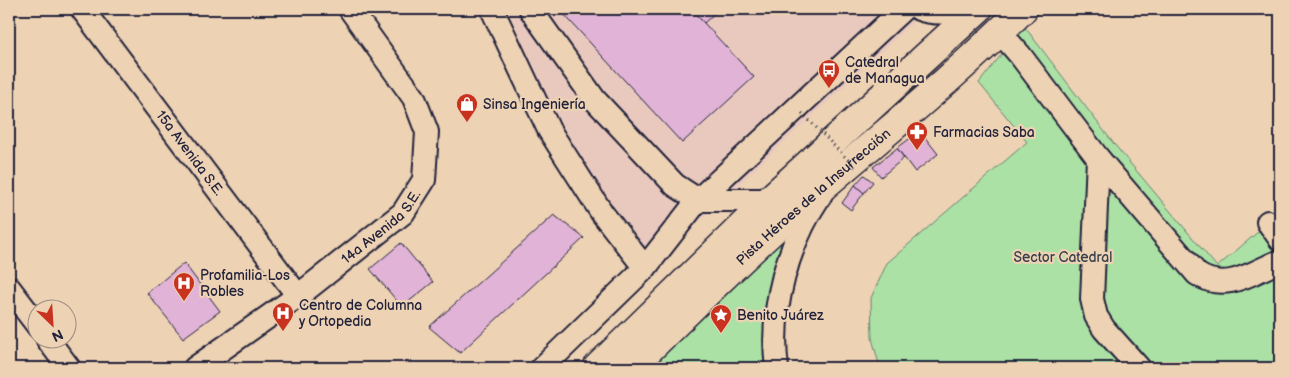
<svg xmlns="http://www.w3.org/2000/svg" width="1289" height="377" font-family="'Balsamiq Sans',sans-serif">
  <rect width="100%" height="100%" fill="#edd2b4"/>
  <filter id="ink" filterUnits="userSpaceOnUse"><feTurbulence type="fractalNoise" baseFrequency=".02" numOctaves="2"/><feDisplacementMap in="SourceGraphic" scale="10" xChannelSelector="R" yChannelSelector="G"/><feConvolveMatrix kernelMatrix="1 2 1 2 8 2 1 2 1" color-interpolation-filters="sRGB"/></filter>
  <g filter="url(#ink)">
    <polygon fill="#e9c9be" points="507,9 927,9 651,266 563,133"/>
    <g fill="#abe1a5" stroke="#668270">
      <polygon points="1024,26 1114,144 1217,267 1280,213 1280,368 880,368 872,338 871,298 887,263 1027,142 979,83"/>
      <path d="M 784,238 C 769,285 761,318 765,368 L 634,368 Z"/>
    </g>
    <g fill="#e0b3d7" stroke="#22223b">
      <polygon points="559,9 691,9 754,77 682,143"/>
      <polygon points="691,9 719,9 704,23"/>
      <polygon points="920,131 938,154 915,172 897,148"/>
      <polygon points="897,148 904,158 881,177 873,167"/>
      <polygon points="864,175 873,182 864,193 855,185"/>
      <polygon points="855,185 864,193 851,210 842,203"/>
      <polygon points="554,215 584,238 460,353 429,327"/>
      <polygon points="401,243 433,282 402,307 370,269"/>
      <polygon points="184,263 220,311 183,338 147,293"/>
    </g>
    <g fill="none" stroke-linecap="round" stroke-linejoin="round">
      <g stroke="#22223b" stroke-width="26">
        <g id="minor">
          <path id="s1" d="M 82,9 L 298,296"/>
          <polyline points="492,9 549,130 602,213 645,268"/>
          <path d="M 919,9 C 935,15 951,13 967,9"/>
          <polyline points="531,10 595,100 675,185 698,200 769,200"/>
          <path d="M 1000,32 L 1020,55 L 1098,158 L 1197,274 C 1224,292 1249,275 1275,263 L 1280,264"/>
          <polyline points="1098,158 1092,299 1096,316 1104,329 1139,368"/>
          <polyline points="1268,222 1280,239"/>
          <polyline points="9,288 38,326"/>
          <polyline points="48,340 69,368"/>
          <path id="s2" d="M 195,368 L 298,296 L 403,213 L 424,180 L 427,132 L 414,98 L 350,9"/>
          <polyline points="542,368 645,268 698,200 903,9"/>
          <path d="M 777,368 C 769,308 788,243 821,194"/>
        </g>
      </g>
      <g stroke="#22223b" stroke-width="31">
        <g id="major">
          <polyline points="597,368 769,200 978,9"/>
          <path id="s3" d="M 630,368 C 680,320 728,270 780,224 C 861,152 947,85 1023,9"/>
        </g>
      </g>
      <use href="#minor" stroke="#edd2b4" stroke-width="22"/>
      <use href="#major" stroke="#edd2b4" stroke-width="28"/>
      <polyline stroke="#22223b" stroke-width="3" stroke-dasharray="1 4" stroke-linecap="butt" points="802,113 855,167"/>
    </g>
  </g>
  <defs>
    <g id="bus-pin" transform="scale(1.125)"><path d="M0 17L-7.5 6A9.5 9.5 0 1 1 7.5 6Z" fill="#c8321e" stroke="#edd2b4"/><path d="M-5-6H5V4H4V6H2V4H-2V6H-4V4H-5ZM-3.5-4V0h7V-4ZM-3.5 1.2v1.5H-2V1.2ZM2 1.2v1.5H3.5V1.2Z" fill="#fff"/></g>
    <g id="shop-pin" transform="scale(1.125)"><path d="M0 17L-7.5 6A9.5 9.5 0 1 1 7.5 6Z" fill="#c8321e" stroke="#edd2b4"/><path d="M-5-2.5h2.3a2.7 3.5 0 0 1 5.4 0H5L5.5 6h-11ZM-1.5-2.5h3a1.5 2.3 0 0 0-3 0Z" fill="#fff"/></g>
    <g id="pharmacy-pin" transform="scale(1.125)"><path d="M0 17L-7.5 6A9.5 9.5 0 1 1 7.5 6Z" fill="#c8321e" stroke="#edd2b4"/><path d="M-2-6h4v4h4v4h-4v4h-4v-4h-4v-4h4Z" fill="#fff"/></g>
    <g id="hospital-pin" transform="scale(1.125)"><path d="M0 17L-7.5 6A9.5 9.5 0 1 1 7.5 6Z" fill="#c8321e" stroke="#edd2b4"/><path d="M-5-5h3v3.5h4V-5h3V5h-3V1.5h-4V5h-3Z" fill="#fff"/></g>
    <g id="sight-pin" transform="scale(1.125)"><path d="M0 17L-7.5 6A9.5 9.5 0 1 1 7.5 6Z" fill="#c8321e" stroke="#edd2b4"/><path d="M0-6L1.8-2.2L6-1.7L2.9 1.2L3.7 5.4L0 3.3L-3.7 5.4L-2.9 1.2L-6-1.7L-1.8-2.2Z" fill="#fff"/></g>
  </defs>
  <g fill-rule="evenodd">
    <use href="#bus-pin" x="829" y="70"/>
    <use href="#shop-pin" x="467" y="104"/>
    <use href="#pharmacy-pin" x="917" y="132"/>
    <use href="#hospital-pin" x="184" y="283"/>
    <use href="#hospital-pin" x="283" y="313"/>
    <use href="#sight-pin" x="721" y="315"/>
  </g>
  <g text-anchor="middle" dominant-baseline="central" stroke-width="4.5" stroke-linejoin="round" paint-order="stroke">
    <g font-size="14" fill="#22223b" stroke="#edd2b4" text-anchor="start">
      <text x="845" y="62">Catedral<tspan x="845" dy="16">de Managua</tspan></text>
      <text x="483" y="104">Sinsa Ingeniería</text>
      <text x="933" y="132">Farmacias Saba</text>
      <text x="200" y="275">Profamilia-Los<tspan x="200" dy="16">Robles</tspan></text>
      <text x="299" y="305">Centro de Columna<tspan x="299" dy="16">y Ortopedia</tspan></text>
      <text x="737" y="315">Benito Juárez</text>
    </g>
    <g font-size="14" fill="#22223b" stroke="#edd2b4">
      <text stroke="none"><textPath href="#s1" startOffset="180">15a Avenida S.E.</textPath></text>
      <text stroke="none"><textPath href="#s3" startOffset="251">Pista Héroes de la Insurrección</textPath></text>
      <text stroke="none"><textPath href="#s2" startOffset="234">14a Avenida S.E.</textPath></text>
    </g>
    <g font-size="14" fill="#373f4b" stroke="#edd2b4">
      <text x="1063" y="257">Sector Catedral</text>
    </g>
  </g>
  <rect width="1289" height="377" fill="none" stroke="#edd2b4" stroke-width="30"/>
  <rect x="15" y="15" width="1259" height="347" fill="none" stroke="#22223b" stroke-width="2" filter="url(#ink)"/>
  <g transform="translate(52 324) rotate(155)"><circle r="24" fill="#edd2b4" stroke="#9c8c84"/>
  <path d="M0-4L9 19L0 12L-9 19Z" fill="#c8321e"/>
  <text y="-8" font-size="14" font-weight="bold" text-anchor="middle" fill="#22223b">N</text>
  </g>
</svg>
